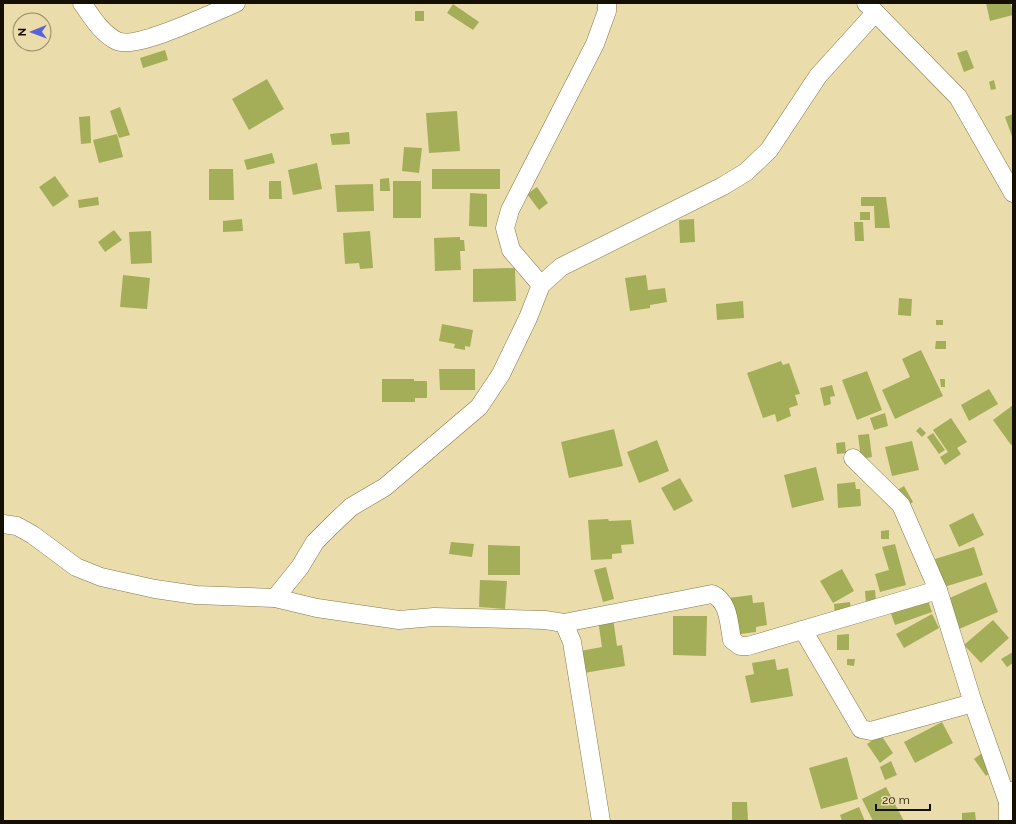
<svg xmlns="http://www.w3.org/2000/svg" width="1016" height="824" font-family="Raleway,sans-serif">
  <rect width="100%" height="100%" fill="#eaddab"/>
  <g fill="#a4ae58">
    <polygon points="986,3 1011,3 1013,15 990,21"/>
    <polygon points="453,4 479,22 473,30 447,13"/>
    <rect x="415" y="11" width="9" height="10"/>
    <polygon points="165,50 168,60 143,68 140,58"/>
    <polygon points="967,50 974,68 964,72 957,53"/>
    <polygon points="267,79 284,109 249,130 232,99"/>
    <polygon points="994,80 996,89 991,90 989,82"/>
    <polygon points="120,107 130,135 119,138 110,111"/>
    <polygon points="457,111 460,151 429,153 426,113"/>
    <polygon points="1013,114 1013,139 1005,117"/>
    <polygon points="90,116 91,143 81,144 79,117"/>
    <polygon points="349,132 350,144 332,145 330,134"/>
    <polygon points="117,134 123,157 99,163 93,140"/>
    <polygon points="404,147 422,148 419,173 402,171"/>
    <polygon points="272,153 275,163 247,170 244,160"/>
    <polygon points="317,163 322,189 293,195 288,170"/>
    <polygon points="209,169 233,169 234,200 209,200"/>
    <rect x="432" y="169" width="68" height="20"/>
    <polygon points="55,176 69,196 53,207 39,187"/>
    <polygon points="389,178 390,191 380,191 380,179"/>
    <polygon points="269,181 281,181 282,199 269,199"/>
    <rect x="393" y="181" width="28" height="37"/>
    <polygon points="373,184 374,211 337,212 335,185"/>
    <polygon points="537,187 548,203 539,210 527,194"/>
    <polygon points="470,193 487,194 487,227 469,226"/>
    <polygon points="98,197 99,205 79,208 78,200"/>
    <polygon points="861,197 886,197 890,228 875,228 874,206 861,206"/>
    <rect x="860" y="212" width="10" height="8"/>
    <polygon points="242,219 243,231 223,232 223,221"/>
    <polygon points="694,219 695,242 680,243 679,220"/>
    <polygon points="854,222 863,222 864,241 855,241"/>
    <polygon points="114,230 122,240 105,252 98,242"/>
    <polygon points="151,231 152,263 131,264 129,232"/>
    <polygon points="370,231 373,268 360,269 359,263 345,264 343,233"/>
    <polygon points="460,237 460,240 464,240 465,251 460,251 461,270 435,271 434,238"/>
    <polygon points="515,268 516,301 473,302 473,269"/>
    <polygon points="123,275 150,278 147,309 120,307"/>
    <polygon points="646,275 648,290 665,288 667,302 650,305 650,308 630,311 625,278"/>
    <polygon points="899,298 912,299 911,316 898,315"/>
    <polygon points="743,301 744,318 717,320 716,304"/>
    <rect x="936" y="320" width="7" height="5"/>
    <polygon points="442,324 473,330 470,347 465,346 465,350 454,348 455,344 439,341"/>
    <polygon points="936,341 946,341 946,349 935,349"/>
    <polygon points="921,350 943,396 895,419 882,390 910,377 902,359"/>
    <polygon points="781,361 783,365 789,363 800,394 795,395 798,405 789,408 791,416 777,422 775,414 763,418 747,373"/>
    <polygon points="439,369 475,369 475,390 440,390"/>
    <polygon points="867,371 882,410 857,420 842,380"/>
    <polygon points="382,379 414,379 414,381 427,381 427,398 415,398 415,402 382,402"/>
    <polygon points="940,379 945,379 945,387 941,387"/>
    <polygon points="832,385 835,396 830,397 831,404 824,406 820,388"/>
    <polygon points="989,389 998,404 969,421 961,405"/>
    <polygon points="1013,405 1013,443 1011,445 993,420"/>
    <polygon points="885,413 888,426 874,430 870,418"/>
    <polygon points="951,418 967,442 957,448 961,454 945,465 940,457 948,452 933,430"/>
    <polygon points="920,427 926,433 922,437 916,431"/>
    <polygon points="614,429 623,466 569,478 561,442"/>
    <polygon points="933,433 945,450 939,454 927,437"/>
    <polygon points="869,434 872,457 861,459 858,435"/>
    <polygon points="657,440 669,471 639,483 627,452"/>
    <polygon points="912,441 919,470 892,476 885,447"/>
    <polygon points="845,442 846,453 837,454 836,443"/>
    <polygon points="816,467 824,500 792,508 784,475"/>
    <polygon points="680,478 693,501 674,511 661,488"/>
    <polygon points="855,482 856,489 860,489 861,506 838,508 837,484"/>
    <polygon points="904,486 913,502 905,507 896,491"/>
    <polygon points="973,513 984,535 959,547 949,525"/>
    <polygon points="608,519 609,521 631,520 634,544 621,545 622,553 612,554 612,559 591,560 588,520"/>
    <polygon points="889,530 889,539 881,539 881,531"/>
    <polygon points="451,542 474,544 472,557 449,554"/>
    <polygon points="895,544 906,585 880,592 875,574 889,570 882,547"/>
    <polygon points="488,545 520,546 520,575 488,575"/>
    <polygon points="974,547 983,575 944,587 935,559"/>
    <polygon points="606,567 614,599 603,602 594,570"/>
    <polygon points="842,569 854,591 833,603 820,581"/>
    <polygon points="480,580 507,581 505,609 479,607"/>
    <polygon points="986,582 998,612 957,630 945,600"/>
    <polygon points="875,590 876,602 866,603 865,591"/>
    <polygon points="752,595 753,603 764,602 767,625 756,627 756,632 733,635 728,598"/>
    <polygon points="926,595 932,612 895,625 889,608"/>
    <polygon points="850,602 853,623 836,625 834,604"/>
    <polygon points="932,614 939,628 904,648 896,634"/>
    <polygon points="673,616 707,616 706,656 673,655"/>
    <polygon points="613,618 617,646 622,645 625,666 584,673 580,651 602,647 598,620"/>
    <polygon points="993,620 1009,638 981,663 964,645"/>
    <polygon points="849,634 849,650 837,650 837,635"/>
    <polygon points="1013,652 1013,663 1007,667 1001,659"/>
    <polygon points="775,659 777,670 788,668 793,696 751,703 745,676 754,674 752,663"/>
    <polygon points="847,659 855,659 854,666 847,665"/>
    <polygon points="942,722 953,743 915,763 904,742"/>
    <polygon points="881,735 893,753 880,763 867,744"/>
    <polygon points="982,753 993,770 986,776 974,759"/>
    <polygon points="847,757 858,799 821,809 809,768"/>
    <polygon points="891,761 897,775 885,780 880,767"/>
    <polygon points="886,787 904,821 873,821 862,799"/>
    <polygon points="732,802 747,802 748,820 732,821"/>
    <polygon points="859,807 865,821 842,821 840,815"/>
    <polygon points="975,812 976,821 962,821 962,813"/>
  </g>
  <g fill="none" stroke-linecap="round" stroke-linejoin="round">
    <g stroke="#85794b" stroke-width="19">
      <g id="minor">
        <path d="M 82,3 C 92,17 101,33 117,41 C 137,50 214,12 236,3"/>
        <polyline points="866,3 958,97 1013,193"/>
        <polyline points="541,285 511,250 505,228 510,210 595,44 607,11 607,3"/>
        <polyline points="853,458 901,505 938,590 973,703 1008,802"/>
        <polyline points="3,524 17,526 33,535 76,567 101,577 155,589 196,595 275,598 317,608 399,620 434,617 545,620 564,623 572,642 601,821"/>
        <polyline points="275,598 300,567 315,542 333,524 351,507 385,487 479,407 501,374 528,318 541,285 561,267 723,186 746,172 769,150 818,76 875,13"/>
        <path d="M 564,623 L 712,594 C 729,601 729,624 732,640 L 740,646 L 748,646 L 938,590"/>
        <polyline points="803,630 861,729 871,731 973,703"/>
        <polyline points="1008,821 1008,802 1011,791"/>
      </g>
    </g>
    <use href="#minor" stroke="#fff" stroke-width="18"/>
  </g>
  <rect width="1016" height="824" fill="none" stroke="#140f01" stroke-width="8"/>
  <g transform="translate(32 32) rotate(269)"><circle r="19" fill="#eaddab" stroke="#948b67"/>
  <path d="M0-3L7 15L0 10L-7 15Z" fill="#5862d9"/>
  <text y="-6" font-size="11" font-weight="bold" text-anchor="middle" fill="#140f01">N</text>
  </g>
  <path d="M876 804v6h54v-6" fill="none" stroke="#140f01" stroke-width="2"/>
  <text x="882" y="804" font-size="12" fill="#140f01" stroke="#eaddab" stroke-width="3" paint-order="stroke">20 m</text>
</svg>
